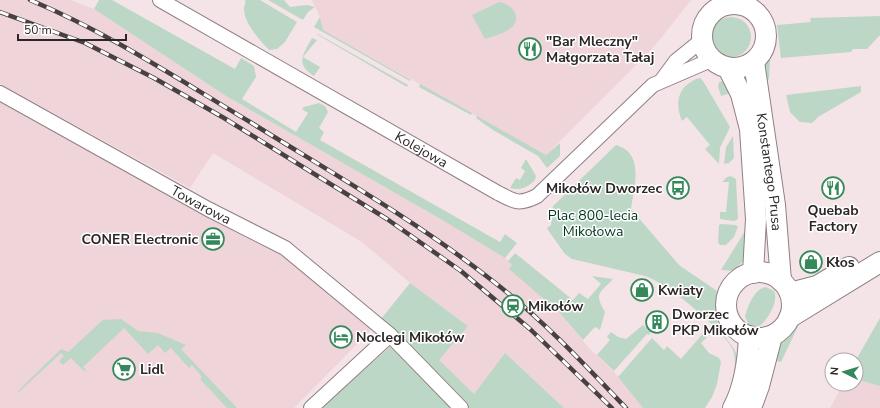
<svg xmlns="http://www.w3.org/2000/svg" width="880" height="408" font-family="'Nunito Sans',sans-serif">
  <rect width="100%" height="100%" fill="#f5e4e7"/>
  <g fill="#efd4d9">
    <polygon points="0,0 71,0 94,9 226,96 444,221 505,258 513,265 510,269 559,312 589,348 616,374 643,408 564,408 505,353 474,394 438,360 468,326 410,283 362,242 213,153 190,188 0,84"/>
    <polygon points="312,0 691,0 654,47 546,155 323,30 320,17"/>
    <polygon points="0,86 160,180 274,243 376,325 294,408 0,408"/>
    <polygon points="856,379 880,386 880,408 830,408 843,384 856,384"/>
  </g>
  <g fill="#bdd7c6">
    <polygon points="99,0 112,0 235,69 241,58 254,66 256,77 242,99 296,132 308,113 302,109 304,107 319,103 325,106 328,112 319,128 324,132 320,140 500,242 505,234 517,243 505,258 444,221 226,96 94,9"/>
    <path d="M 245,0 L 260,0 L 297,22 L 285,42 L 277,49 L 269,50 C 260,41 244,23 244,9 C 244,5 246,4 245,0 Z"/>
    <polygon points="268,0 284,0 290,7 307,5 315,7 308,12 303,20"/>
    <path d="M 499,2 C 510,3 523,16 512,27 C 506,33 493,36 485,39 L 472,15 Z"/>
    <polygon points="880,16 880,35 867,49 853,49 851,52 781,58 777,25 811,22 810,18"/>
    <polygon points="320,17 323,30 411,80 410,81 314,27"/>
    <circle cx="731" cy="37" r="20"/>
    <polygon points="316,33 408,85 407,87 318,35"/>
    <path d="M 312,38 L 317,40 L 303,57 L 320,67 L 314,76 C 295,64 303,54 312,38 Z"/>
    <polygon points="771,45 769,79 764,82 763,62"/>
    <path d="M 696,79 L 700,78 L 703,81 L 730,127 L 720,148 L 719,164 L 705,149 L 710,145 L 687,117 L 682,121 C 675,103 677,88 696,79 Z"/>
    <polygon points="723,81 726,81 734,92 721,96 718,87 719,82"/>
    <polygon points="420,84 472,113 471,115 419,87"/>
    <polygon points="861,86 861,92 818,117 812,123 800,122 790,112 786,95"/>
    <polygon points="477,116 546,155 560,143 560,156 547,168 538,156 493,130 476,118"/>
    <polygon points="733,136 734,158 729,163 724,164 726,147"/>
    <path d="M 616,145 C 645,153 634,187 631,209 L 679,265 L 717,291 C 721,302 714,314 719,326 C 726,344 743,349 736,371 C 735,365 735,356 733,350 C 724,330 667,283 645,276 L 572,259 L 565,254 L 548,230 L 547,228 L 551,225 L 553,206 Z"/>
    <path d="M 526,159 L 536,176 L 535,180 C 528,187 521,191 510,188 L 516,178 L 520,180 L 525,171 L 521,168 Z"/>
    <polygon points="731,176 736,179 738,219 734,221 720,219 720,212 726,212 729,182 722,182 727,177"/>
    <polygon points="721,224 736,225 738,227 734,237 726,245 720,245 718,242 719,225"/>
    <polygon points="745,231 745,259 734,271 721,270"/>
    <path d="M 515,253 L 573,300 L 579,293 L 588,299 L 601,284 L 592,276 L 613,279 C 599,294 594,293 605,312 L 600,330 L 595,327 L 583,340 L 559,312 L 509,269 L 512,265 L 508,261 Z"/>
    <polygon points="410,283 468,326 439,360 474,394 505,353 564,408 469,408 381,319"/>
    <path d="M 766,287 L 774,291 C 779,301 768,319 760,326 L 749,326 L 745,316 C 748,306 754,289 766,287 Z"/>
    <polygon points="880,318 880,386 856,379 856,360"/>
    <polygon points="121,319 138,331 158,333 186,345 181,349 237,408 227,408 200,379 202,377 192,365 189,368 171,348 165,353 158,345 148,354 124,328 83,367 86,370 84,371 71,358 63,365 59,361 64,356 61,353 19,392 18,391 61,349 68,352 103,320"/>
    <polygon points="801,320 781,362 777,361 774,353 781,339"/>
    <polygon points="643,325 651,332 649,335 647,334 614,371 597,355 610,340 607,337 611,332 618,337 626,339"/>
    <polygon points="705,331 707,337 701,343 709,353 719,358 721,362 717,384 712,397 705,408 643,408 618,377 652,338 664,350 667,346 681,359"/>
    <polygon points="390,347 435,387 456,408 321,408"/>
  </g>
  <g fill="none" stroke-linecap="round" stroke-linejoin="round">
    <g stroke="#8f7f82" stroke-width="16">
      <g id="street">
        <path id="s1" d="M 160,0 L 498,193 C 515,202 519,205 537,196 L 653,85 L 711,60"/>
        <polyline points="662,80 676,61 702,40"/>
        <path id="s2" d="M 0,93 L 208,209 L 285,248 L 390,335"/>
        <polyline points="311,408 390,335 461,408"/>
      </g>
    </g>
    <g stroke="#8f7f82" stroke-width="22">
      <g id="secondary">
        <circle cx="734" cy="36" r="32"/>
        <path id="s3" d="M 754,62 L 775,205 L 781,281"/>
        <polyline points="728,68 741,94 750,129 756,219 753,273"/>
        <circle cx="759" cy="305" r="33"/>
        <polyline points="790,293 817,286 849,267"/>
        <polyline points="789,318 880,262"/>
        <path d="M 733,408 C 745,386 748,361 749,336"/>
        <polyline points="751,408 759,386 772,336"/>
      </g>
    </g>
    <use href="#street" stroke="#fff" stroke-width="14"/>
    <use href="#secondary" stroke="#fff" stroke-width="20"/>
    <g stroke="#484142" stroke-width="4.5">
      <g id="rail">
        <path d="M 30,0 C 107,32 178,79 250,122 C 332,173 418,222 494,282 C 542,319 584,364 626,408"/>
        <polyline points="0,12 85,43 154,78 224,118 387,219 461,271 530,329 612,408"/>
      </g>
    </g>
    <use href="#rail" stroke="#fff" stroke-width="3" stroke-dasharray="9" stroke-linecap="butt"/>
  </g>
  <defs>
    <g id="restaurant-ring" transform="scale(1.15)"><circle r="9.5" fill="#fff" stroke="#35885a" stroke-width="1.5"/><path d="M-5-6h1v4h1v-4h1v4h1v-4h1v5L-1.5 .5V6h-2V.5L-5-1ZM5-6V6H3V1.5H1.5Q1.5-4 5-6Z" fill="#35885a"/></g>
    <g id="bus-ring" transform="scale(1.15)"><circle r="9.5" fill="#fff" stroke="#35885a" stroke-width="1.5"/><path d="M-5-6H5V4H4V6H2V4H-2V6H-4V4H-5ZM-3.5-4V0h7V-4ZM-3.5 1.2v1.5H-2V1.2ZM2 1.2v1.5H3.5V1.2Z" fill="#35885a"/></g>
    <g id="office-ring" transform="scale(1.15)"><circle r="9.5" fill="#fff" stroke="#35885a" stroke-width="1.5"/><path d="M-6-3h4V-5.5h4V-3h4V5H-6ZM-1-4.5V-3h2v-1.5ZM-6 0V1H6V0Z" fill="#35885a"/></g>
    <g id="shop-ring" transform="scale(1.15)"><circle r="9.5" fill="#fff" stroke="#35885a" stroke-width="1.5"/><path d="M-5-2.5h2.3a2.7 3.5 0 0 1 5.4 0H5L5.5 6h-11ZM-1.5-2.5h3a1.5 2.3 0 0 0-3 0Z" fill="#35885a"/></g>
    <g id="station-ring" transform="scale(1.15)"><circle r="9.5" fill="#fff" stroke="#35885a" stroke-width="1.5"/><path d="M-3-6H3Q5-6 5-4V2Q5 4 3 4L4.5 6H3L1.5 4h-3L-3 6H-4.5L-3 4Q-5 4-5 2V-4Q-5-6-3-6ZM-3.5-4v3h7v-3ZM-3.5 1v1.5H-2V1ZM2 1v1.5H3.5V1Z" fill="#35885a"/></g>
    <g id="building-ring" transform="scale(1.15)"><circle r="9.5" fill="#fff" stroke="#35885a" stroke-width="1.5"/><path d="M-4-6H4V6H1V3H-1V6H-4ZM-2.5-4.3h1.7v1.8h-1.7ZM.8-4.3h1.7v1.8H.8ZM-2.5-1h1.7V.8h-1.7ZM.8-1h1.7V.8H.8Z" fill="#35885a"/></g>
    <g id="hotel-ring" transform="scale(1.15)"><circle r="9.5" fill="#fff" stroke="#35885a" stroke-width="1.5"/><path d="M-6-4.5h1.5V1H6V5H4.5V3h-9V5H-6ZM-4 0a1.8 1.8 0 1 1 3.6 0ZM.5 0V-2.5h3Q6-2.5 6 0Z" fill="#35885a"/></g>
    <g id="supermarket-ring" transform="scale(1.15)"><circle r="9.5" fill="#fff" stroke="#35885a" stroke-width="1.5"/><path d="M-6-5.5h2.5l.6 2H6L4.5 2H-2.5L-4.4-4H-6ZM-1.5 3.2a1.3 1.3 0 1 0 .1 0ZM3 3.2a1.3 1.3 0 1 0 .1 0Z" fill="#35885a"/></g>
  </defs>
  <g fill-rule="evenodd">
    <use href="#restaurant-ring" x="530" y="49"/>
    <use href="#bus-ring" x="678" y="188"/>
    <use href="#restaurant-ring" x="833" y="188"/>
    <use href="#office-ring" x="213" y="239"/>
    <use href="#shop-ring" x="811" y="262"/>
    <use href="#shop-ring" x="642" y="290"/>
    <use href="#station-ring" x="513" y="306"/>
    <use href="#building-ring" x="657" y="322"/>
    <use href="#hotel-ring" x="341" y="337"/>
    <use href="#supermarket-ring" x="124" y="369"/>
  </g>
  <g text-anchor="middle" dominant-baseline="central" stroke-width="3" stroke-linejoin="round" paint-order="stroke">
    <g font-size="14" font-weight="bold" fill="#2c2627" stroke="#fff" text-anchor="start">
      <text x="546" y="41">"Bar Mleczny"<tspan x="546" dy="16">Małgorzata Tałaj</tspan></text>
      <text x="662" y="188" text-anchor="end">Mikołów Dworzec</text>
      <text x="833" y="210" text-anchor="middle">Quebab<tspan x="833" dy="16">Factory</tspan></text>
      <text x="198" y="239" text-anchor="end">CONER Electronic</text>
      <text x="826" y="262">Kłos</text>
      <text x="658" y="290">Kwiaty</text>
      <text x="528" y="306">Mikołów</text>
      <text x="672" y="314">Dworzec<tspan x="672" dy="16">PKP Mikołów</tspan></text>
      <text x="356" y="337">Noclegi Mikołów</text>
      <text x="140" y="369">Lidl</text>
    </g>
    <g font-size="14" fill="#2c2627" stroke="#fff">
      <text stroke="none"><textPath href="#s1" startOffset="301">Kolejowa</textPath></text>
      <text stroke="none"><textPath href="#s3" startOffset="111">Konstantego Prusa</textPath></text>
      <text stroke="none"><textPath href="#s2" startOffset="230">Towarowa</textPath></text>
    </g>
    <g font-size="14" fill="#00371c" stroke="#fff">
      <text x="593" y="215">Plac 800-lecia<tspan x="593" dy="16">Mikołowa</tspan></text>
    </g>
  </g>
  <g transform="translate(844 372) rotate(275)"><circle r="19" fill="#ffffff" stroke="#aba8a9"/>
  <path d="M0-3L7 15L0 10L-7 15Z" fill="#35885a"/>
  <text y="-6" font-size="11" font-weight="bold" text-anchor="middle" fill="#2c2627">N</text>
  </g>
  <path d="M18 34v6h108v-6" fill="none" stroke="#2c2627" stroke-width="2"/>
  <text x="24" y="34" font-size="12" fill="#2c2627" stroke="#ffffff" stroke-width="3" paint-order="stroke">50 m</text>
</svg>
